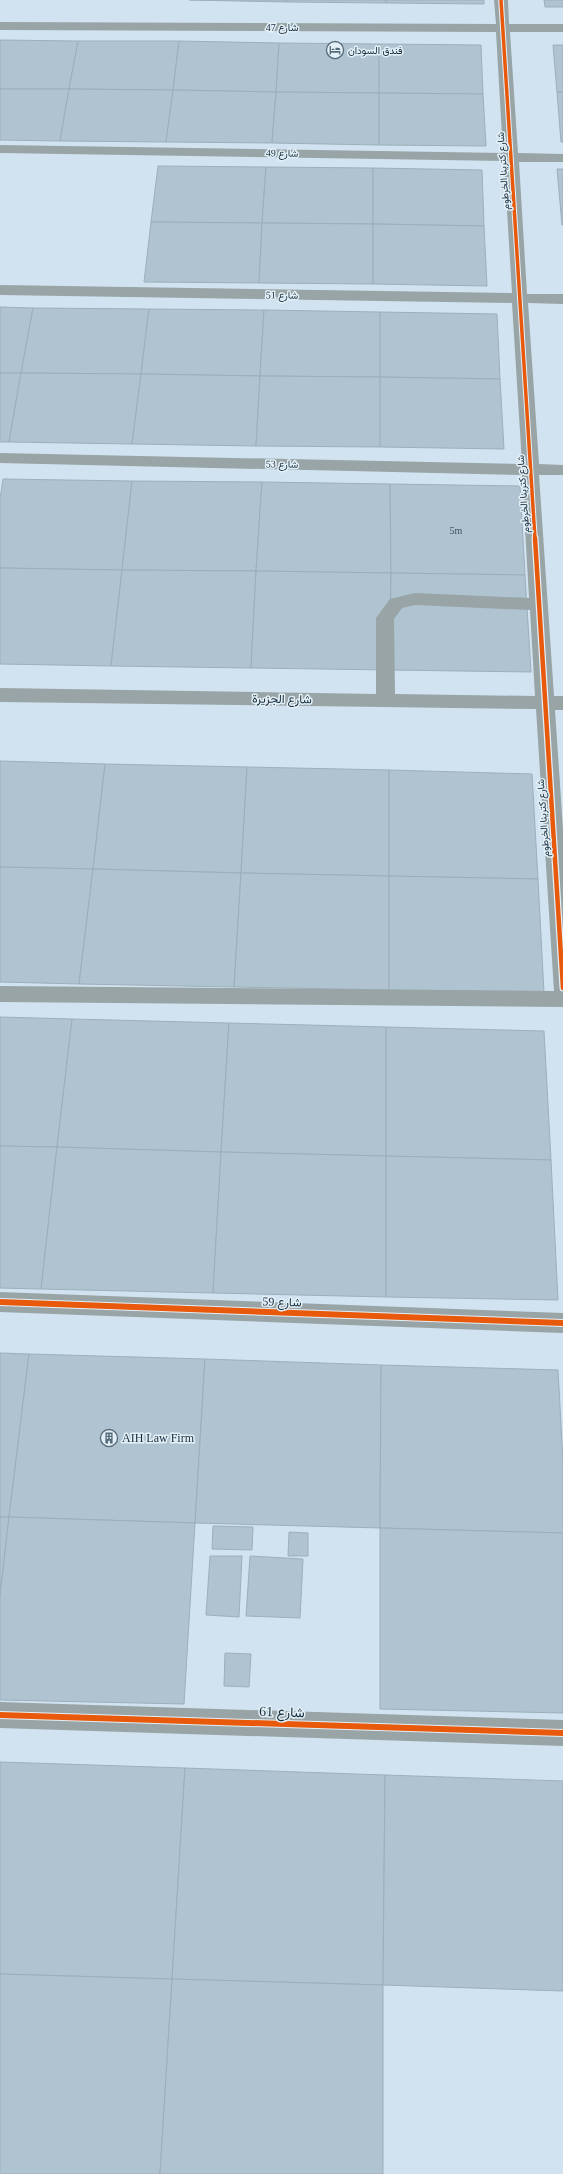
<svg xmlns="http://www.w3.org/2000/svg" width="563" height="2174" font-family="'Times New Roman',Vazirmatn,serif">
  <rect width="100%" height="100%" fill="#d1e3f0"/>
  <g fill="#afc3d0" stroke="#9cafbb">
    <polygon points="189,0 287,0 287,2"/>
    <polygon points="287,0 386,0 386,3 287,2"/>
    <polygon points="386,0 484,0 484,4 386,3"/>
    <polygon points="544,0 563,0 563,7 545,7"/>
    <polygon points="0,40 78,41 69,89 0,89"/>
    <polygon points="78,41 179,41 173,90 69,89"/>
    <polygon points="179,41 279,43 276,92 173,90"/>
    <polygon points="279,43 379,44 379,93 276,92"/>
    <polygon points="379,44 481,45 483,94 379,93"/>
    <polygon points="553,45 563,45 563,92 557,92"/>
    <polygon points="0,89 69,89 60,141 0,140"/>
    <polygon points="69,89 173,90 166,142 60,141"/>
    <polygon points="173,90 276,92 272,143 166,142"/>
    <polygon points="276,92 379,93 379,145 272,143"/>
    <polygon points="557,92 563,92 563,142 561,142"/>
    <polygon points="379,93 483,94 486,146 379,145"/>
    <polygon points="158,166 266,167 262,223 151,222"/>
    <polygon points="266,167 373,168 373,224 262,223"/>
    <polygon points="373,168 482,170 484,226 373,224"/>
    <polygon points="557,169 563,169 563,225 562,225"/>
    <polygon points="151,222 262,223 259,283 144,282"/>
    <polygon points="262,223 373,224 373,284 259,283"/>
    <polygon points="373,224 484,226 487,286 373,284"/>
    <polygon points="0,307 33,308 21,373 0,373"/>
    <polygon points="33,308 149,309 141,374 21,373"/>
    <polygon points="149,309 264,310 260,376 141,374"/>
    <polygon points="264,310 380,312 380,377 260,376"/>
    <polygon points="380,312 497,314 500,379 380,377"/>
    <polygon points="0,373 21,373 9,442 0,442"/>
    <polygon points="21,373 141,374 132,444 9,442"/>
    <polygon points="141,374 260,376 256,446 132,444"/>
    <polygon points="260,376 380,377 380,447 256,446"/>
    <polygon points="380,377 500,379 504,449 380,447"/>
    <polygon points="3,479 132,481 122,570 0,568 0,499"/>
    <polygon points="132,481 262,482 256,571 122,570"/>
    <polygon points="262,482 390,484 391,573 256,571"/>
    <polygon points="390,484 520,486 525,575 391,573"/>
    <polygon points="0,568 122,570 111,666 0,664"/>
    <polygon points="122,570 256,571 251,668 111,666"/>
    <polygon points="256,571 391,573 390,670 251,668"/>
    <polygon points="391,573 525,575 531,672 390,670"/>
    <polygon points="0,761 105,764 93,869 0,867"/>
    <polygon points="105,764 247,767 241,873 93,869"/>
    <polygon points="247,767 389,770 389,876 241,873"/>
    <polygon points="389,770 532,774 538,879 389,876"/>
    <polygon points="0,867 93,869 79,984 0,982"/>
    <polygon points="93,869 241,873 234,987 79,984"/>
    <polygon points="241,873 389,876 389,990 234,987"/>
    <polygon points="389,876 538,879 544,993 389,990"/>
    <polygon points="0,1017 72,1019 57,1147 0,1146"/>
    <polygon points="72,1019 229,1023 221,1152 57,1147"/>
    <polygon points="229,1023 386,1027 386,1156 221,1152"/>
    <polygon points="386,1027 544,1031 551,1160 386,1156"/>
    <polygon points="0,1146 57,1147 41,1289 0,1288"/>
    <polygon points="57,1147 221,1152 213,1293 41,1289"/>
    <polygon points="221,1152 386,1156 386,1297 213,1293"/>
    <polygon points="386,1156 551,1160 558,1300 386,1297"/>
    <polygon points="0,1353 29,1354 9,1517 0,1517"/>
    <polygon points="29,1354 205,1359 195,1523 9,1517"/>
    <polygon points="205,1359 381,1365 380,1528 195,1523"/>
    <polygon points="381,1365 558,1370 563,1461 563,1533 380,1528"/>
    <polygon points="0,1517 9,1517 0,1596"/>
    <polygon points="9,1517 195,1523 184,1704 0,1700 0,1596"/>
    <polygon points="213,1526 253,1527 252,1550 212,1549"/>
    <polygon points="380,1528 563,1533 563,1713 380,1709"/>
    <polygon points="289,1532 308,1533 308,1556 288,1556"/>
    <polygon points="210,1556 242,1556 239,1617 206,1615"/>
    <polygon points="250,1556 303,1559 300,1618 246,1616"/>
    <polygon points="225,1653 251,1654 249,1687 224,1686"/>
    <polygon points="0,1762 185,1768 172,1979 0,1974"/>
    <polygon points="185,1768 385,1775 383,1985 172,1979"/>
    <polygon points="385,1775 563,1781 563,1991 383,1985"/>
    <polygon points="0,1974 172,1979 160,2174 0,2174"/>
    <polygon points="172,1979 383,1985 383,2174 160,2174"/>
  </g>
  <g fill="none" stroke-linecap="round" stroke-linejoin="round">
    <g fill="#98a4a5" fill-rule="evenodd">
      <path d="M 494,0 L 508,0 L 509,24 L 563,24 L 563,32 L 510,32 L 518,153 L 563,154 L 563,162 L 519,162 L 527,294 L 563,294 L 563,304 L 528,303 L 539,464 L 563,465 L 563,475 L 539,475 L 554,696 L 563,696 L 563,710 L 555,710 L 563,829 L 563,1007 L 0,1002 L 0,986 L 554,991 L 536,709 L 0,702 L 0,688 L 376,694 L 376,618 L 390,599 L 415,593 L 529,598 L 522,475 L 0,463 L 0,453 L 522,464 L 512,303 L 0,295 L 0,285 L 512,293 L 504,161 L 0,153 L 0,145 L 503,153 L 496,32 L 0,30 L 0,22 L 496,24 ZM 415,605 L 530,610 L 535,696 L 395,694 L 394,619 L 402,608 Z"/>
      <polygon points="0,1292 563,1313 563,1333 0,1312"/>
      <polygon points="0,1702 563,1720 563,1746 0,1728"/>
    </g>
    <g stroke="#e4f0f7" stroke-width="5.5">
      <polyline id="cycleway-far2" points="501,0 535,539"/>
    </g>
    <g stroke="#e4f0f7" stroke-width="7">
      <polyline id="cycleway-far1" points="535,538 563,988"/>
    </g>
    <g stroke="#e4f0f7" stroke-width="8">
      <g id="cycleway">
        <polyline points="0,1302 563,1323"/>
        <polyline points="0,1715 563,1733"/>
      </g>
    </g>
    <use href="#cycleway-far2" stroke="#e8590c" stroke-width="3.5"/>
    <use href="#cycleway-far1" stroke="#e8590c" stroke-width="4.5"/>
    <use href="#cycleway" stroke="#e8590c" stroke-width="6"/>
  </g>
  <defs>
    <g id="hotel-ring" transform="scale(0.9)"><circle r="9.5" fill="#e4f0f7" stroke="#576c7a" stroke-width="1.5"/><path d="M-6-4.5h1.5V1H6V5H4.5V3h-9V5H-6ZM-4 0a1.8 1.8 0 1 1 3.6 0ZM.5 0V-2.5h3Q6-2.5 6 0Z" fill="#576c7a"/></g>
    <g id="building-ring" transform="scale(0.9)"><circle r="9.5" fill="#e4f0f7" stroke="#576c7a" stroke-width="1.5"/><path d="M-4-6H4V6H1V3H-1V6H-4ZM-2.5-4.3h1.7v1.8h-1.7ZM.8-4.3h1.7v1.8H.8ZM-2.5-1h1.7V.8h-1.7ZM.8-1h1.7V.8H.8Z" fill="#576c7a"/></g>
  </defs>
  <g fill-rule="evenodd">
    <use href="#hotel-ring" x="335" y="50"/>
    <use href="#building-ring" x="109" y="1438"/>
  </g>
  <g text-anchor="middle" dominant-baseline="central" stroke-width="3" stroke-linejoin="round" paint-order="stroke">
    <g font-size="10" fill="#152c3b" stroke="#e4f0f7">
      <text x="282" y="27">شارع 47</text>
      <text transform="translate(282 153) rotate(1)">شارع 49</text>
      <text transform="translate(503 171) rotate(-94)">شارع كترينا الخرطوم</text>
      <text transform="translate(282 295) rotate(1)">شارع 51</text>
      <text transform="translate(282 464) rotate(1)">شارع 53</text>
      <text transform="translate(523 494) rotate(-94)">شارع كترينا الخرطوم</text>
      <text transform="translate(543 818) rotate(-94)">شارع كترينا الخرطوم</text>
    </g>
    <g font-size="10" fill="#152c3b" stroke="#e4f0f7" text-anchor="start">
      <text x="348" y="50">فندق السودان</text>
    </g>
    <g font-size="10" fill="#3c5260">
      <text x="456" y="530">5m</text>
    </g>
    <g font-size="12" fill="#152c3b" stroke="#e4f0f7">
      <text transform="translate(282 699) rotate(1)">شارع الجزيرة</text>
      <text transform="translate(282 1302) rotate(2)">شارع 59</text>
    </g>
    <g font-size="12" fill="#152c3b" stroke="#e4f0f7" text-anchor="start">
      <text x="122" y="1438">AIH Law Firm</text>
    </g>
    <g font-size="14" fill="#152c3b" stroke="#e4f0f7">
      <text transform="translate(282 1712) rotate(2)">شارع 61</text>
    </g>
  </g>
</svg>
